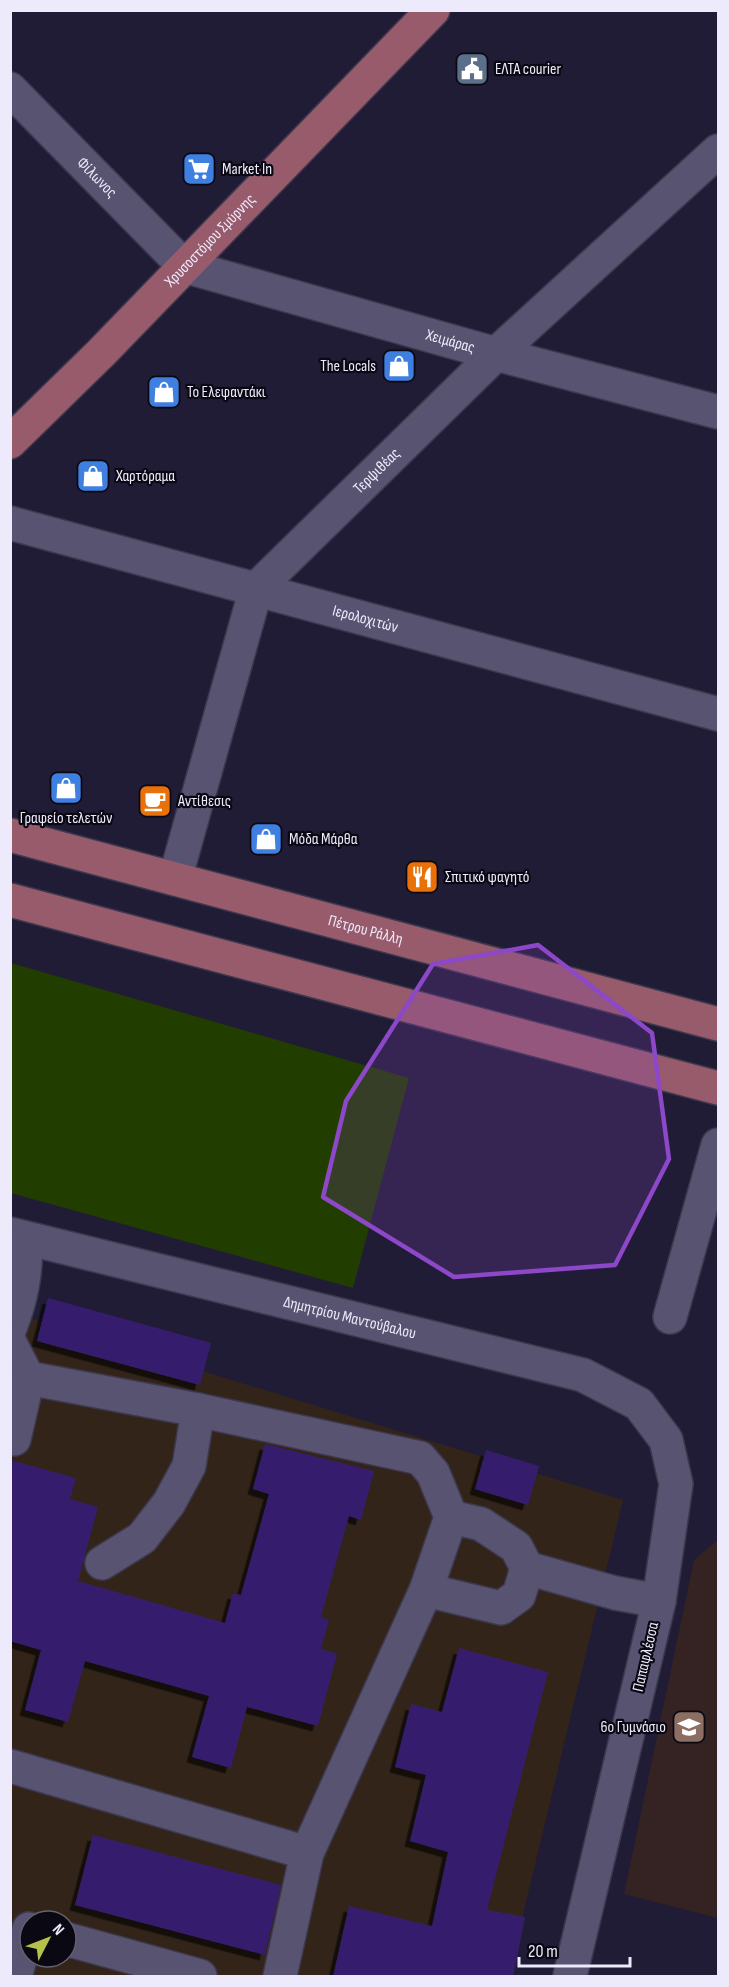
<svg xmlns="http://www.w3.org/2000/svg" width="729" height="1987" font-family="'Sofia Sans Condensed',sans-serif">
  <defs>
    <filter id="shadow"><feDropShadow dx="-5.5" dy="5.5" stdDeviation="0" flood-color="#0009"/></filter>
  </defs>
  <rect width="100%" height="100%" fill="#211c35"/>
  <polygon fill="#352223" points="718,1540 718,1918 624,1894 694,1560"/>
  <path fill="#332419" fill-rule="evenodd" d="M 10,1312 L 623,1500 L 508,1976 L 11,1976 ZM 30,1921 L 66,1921 L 66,1957 L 30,1957 Z"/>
  <polygon fill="#223d00" points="11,963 409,1078 353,1288 11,1193"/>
  <g fill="#361e6d" filter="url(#shadow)">
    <polygon points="48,1298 211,1343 200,1385 37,1341"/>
    <polygon points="265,1444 374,1471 361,1520 349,1516 321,1617 329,1620 321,1649 337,1654 318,1726 247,1707 231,1768 192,1757 209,1696 85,1661 68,1722 25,1710 41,1650 10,1641 10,1460 76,1478 70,1499 98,1507 78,1581 225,1623 233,1593 241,1595 269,1494 253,1489"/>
    <polygon points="486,1450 539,1466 528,1505 475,1489"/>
    <polygon points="459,1648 548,1672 487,1910 525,1917 513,1977 333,1977 349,1906 432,1926 448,1852 410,1841 426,1775 395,1767 411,1704 442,1712"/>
    <polygon points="93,1835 281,1885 265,1955 75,1905"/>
  </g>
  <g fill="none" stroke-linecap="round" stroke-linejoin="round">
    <g stroke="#3c384d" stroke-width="36">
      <g id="minor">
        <path id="s1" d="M 10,89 L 184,266 L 496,354 L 718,412"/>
        <path id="s2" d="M 10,523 L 718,714"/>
        <path id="s3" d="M 175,879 L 256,589 L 496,354 L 718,151"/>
        <path id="s4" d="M 10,1234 L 583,1375 L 639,1404 L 666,1440 L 676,1484 L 659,1601 L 570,1976"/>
        <polyline points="670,1317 718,1145"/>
        <path d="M 10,1328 C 22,1297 26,1272 26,1239"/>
        <polyline points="10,1343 28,1378 198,1410 420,1458 433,1473 451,1517 426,1590"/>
        <polyline points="14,1439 28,1378"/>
        <polyline points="451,1517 481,1524 516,1547 527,1568"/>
        <polyline points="102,1563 142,1538 169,1503 189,1466 198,1410"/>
        <polyline points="10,1766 307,1853"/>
        <polyline points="66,1939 200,1976"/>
        <polyline points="15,1976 29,1929"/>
        <polyline points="280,1976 307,1853 426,1590 501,1608 519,1595 527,1568 615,1593 659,1601"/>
      </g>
    </g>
    <g stroke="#3c384d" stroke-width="36">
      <g id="major">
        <path id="s5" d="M 10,442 L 102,352 L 433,10"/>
        <path id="s6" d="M 10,835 L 718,1024"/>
        <polyline points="10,900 718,1088"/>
      </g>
    </g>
    <use href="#minor" stroke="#575370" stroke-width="33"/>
    <use href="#major" stroke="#975b6b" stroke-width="33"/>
  </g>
  <path fill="#8c48c8" fill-opacity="0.2" stroke="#8c48c8" stroke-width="4.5" stroke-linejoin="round" d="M 538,945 L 652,1033 L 669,1159 L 615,1265 L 454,1277 L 323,1197 L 346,1101 L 433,964 Z"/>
  <defs>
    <g id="civic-square" transform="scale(1.725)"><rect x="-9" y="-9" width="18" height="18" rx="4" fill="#5c6f8a" stroke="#0a0813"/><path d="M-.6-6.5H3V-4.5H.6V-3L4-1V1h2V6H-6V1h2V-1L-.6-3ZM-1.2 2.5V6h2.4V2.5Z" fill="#fff"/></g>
    <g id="supermarket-square" transform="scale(1.725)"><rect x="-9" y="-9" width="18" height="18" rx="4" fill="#3f7fe0" stroke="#0a0813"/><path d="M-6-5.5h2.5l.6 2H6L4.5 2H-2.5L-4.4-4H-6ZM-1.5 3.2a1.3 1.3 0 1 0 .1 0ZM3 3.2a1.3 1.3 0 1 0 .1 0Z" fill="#fff"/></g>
    <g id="shop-square" transform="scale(1.725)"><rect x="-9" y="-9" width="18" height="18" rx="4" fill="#3f7fe0" stroke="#0a0813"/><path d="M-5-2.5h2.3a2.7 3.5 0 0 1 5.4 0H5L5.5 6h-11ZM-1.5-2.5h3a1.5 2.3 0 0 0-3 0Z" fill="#fff"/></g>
    <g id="cafe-square" transform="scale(1.725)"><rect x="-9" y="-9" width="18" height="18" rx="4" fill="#e8710a" stroke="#0a0813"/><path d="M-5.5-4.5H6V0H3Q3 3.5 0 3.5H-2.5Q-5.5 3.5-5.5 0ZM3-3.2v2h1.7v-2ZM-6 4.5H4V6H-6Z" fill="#fff"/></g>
    <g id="restaurant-square" transform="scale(1.725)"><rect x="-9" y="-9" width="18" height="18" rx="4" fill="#e8710a" stroke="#0a0813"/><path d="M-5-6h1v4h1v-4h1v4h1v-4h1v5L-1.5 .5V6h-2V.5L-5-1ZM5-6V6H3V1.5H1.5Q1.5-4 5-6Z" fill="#fff"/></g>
    <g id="school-square" transform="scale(1.725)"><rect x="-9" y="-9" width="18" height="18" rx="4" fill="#8d6e63" stroke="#0a0813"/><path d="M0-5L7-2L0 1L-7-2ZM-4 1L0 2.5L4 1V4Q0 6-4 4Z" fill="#fff"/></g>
  </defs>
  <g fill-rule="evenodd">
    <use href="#civic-square" x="472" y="69"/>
    <use href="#supermarket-square" x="199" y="169"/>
    <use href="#shop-square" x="399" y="366"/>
    <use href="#shop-square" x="164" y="392"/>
    <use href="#shop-square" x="93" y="476"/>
    <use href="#shop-square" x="66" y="788"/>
    <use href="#cafe-square" x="155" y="801"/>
    <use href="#shop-square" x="266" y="839"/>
    <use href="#restaurant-square" x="422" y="877"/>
    <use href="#school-square" x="689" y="1727"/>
  </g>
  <g text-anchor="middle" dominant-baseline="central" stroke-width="4.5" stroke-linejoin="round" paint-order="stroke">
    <g font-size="16" fill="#eceafb" stroke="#0a0813" text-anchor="start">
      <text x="495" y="69">ΕΛΤΑ courier</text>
      <text x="222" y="169">Market In</text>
      <text x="376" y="366" text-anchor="end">The Locals</text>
      <text x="187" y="392">Το Ελεφαντάκι</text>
      <text x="116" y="476">Χαρτόραμα</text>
      <text x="178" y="801">Αντίθεσις</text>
      <text x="66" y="818" text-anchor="middle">Γραφείο τελετών</text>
      <text x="289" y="839">Μόδα Μάρθα</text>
      <text x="445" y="877">Σπιτικό φαγητό</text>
      <text x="666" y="1727" text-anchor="end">6ο Γυμνάσιο</text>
    </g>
    <g font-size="16" fill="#eceafb" stroke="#0a0813">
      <text stroke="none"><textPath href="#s1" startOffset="124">Φίλωνος</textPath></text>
      <text stroke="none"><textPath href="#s5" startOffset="284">Χρυσοστόμου Σμύρνης</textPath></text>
      <text stroke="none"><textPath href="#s1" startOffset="525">Χειμάρας</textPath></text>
      <text stroke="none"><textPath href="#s3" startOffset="470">Τερψιθέας</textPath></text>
      <text stroke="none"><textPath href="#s2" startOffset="368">Ιερολοχιτών</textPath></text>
      <text stroke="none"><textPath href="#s6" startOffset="368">Πέτρου Ράλλη</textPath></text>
      <text stroke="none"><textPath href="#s4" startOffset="350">Δημητρίου Μαντούβαλου</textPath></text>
      <text transform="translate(646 1657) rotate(-77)">Παπαφλέσσα</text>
    </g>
  </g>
  <rect width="729" height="1987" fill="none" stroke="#eceafb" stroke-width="24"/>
  <g transform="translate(48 1939) rotate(48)"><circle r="28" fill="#0a0813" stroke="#646270" stroke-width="1.5"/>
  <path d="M0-4.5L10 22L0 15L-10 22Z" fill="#b5c24a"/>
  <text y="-9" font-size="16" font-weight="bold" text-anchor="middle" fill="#eceafb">N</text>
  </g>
  <path d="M519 1957v9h111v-9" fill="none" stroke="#eceafb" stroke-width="3"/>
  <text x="528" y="1957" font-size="18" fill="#eceafb" stroke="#0a0813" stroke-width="4.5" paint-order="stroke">20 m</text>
</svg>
